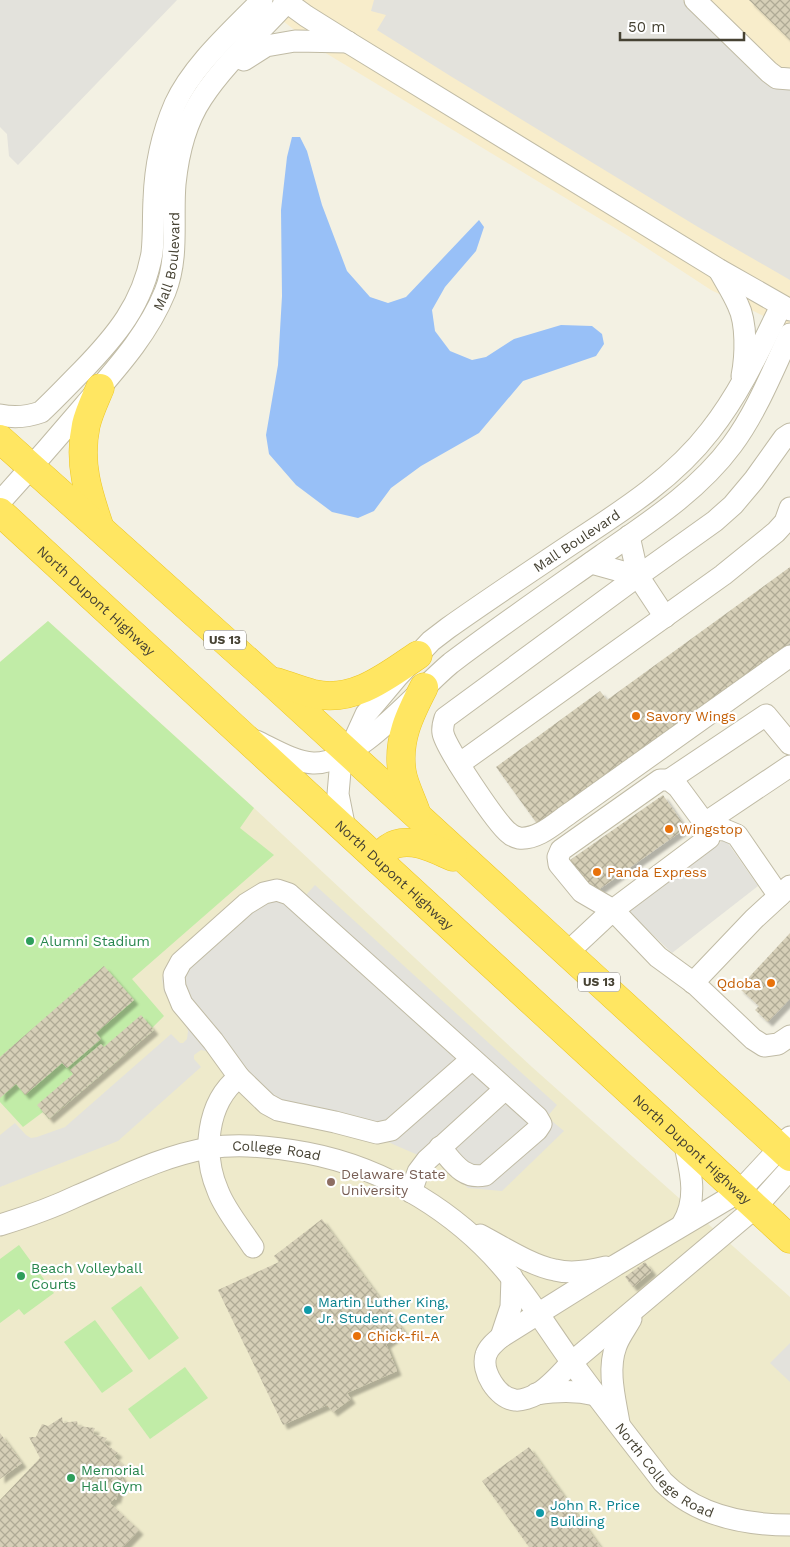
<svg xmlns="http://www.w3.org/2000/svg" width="790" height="1547" font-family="'Work Sans',sans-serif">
  <defs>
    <pattern id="building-cross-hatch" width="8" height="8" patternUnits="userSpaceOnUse" patternTransform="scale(1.25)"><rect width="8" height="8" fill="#d6cfb7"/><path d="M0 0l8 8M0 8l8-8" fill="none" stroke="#afaa95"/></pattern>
    <filter id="shadow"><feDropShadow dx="4.5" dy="4.5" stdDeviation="1" flood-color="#0004"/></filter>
  </defs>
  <rect width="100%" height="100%" fill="#f3f1e3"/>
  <polygon fill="#f8edcb" points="256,0 790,0 790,329 711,290 630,237 319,49"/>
  <polygon fill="#eeeacb" points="48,621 254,808 532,1067 790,1297 790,1547 0,1547 0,662"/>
  <g fill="#c1eca7">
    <polygon points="48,621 254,808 240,828 274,855 132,979 164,1016 152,1028 154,1030 49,1119 43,1112 23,1127 0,1102 0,662"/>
    <polygon points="19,1245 54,1293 24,1315 19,1309 0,1323 0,1259"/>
    <polygon points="141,1286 179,1338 149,1360 111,1308"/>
    <polygon points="95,1320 133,1371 102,1393 64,1342"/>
    <polygon points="185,1367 208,1398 150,1439 128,1409"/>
  </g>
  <g fill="#e3e2dc">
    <polygon points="0,0 177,0 18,165 9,156 7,134 0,127"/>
    <polygon points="374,0 683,0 777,88 790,89 790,280 698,227 452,77 377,30 386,15 371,11"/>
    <polygon points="725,839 758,886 672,953 628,911"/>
    <polygon points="269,880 282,880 306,895 315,885 557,1105 547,1117 564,1131 502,1191 468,1188 443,1166 388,1142 379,1143 287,1121 210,1052 201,1050 194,1055 194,1059 201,1067 118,1141 0,1187 0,1135 15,1123 26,1135 31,1138 37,1137 65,1127 171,1034 180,1043 183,1043 187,1039 188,1031 186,1026 164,992 162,979 165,967 170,961 258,884"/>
    <polygon points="790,1343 790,1382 770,1363"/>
  </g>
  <polygon fill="#98c0f7" points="292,137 300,137 307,151 322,205 347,271 370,297 388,303 406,297 479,220 484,227 476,251 445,287 432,310 435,331 450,351 472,360 486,357 514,339 561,325 592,326 602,334 604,344 596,356 523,381 479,433 421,466 391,488 374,511 358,518 332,512 296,485 269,454 266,435 278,365 282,296 281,210 287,157"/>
  <g fill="url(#building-cross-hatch)" filter="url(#shadow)">
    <polygon points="749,0 790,0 790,40"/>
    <polygon points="790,567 790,643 538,825 496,767 600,691 607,700"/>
    <polygon points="663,795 686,828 594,893 570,860"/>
    <polygon points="790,933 790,999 768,1022 755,1010 759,1006 739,988"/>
    <polygon points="104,966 134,1000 96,1033 101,1039 67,1068 62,1063 25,1095 16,1084 0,1098 0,1057"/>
    <polygon points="141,1015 154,1030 49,1119 37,1105 73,1074 70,1070 101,1044 104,1047"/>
    <polygon points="322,1219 404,1331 386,1344 397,1371 347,1393 351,1399 333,1412 327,1405 283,1425 218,1290 279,1262 274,1256"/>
    <polygon points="645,1262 652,1271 633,1287 625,1277"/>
    <polygon points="62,1417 63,1423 77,1421 78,1426 95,1428 93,1434 107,1438 104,1443 118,1453 114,1456 125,1467 119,1471 126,1486 120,1486 116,1500 115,1498 110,1503 139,1530 123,1547 0,1547 0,1500 40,1458 29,1437 36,1437 42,1424 48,1426"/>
    <polygon points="0,1433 22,1463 0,1479"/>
    <polygon points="529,1447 599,1545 601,1547 529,1547 482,1481"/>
  </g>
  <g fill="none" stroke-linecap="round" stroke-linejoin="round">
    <g stroke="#c0bba5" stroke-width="23">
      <g id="minor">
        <polyline points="284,0 306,16 346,41 718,269 790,310"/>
        <polyline points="695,0 769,72 777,78 790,79"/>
        <polyline points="244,60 266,46 295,41 348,42"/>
        <path d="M 719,270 C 725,281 733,293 738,305 C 747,323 746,356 742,376"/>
        <path d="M 0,415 C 14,418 27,417 41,412 C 55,399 68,385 81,372 C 116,336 143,304 152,253 C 154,236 153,218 154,200 C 155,168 162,134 175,104 C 193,65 232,31 262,0"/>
        <path d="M 790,434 L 784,438 L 754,480 L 733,505 L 715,521 L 638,576 L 445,718 C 443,724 442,728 443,733 C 445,747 497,824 509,833 C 512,836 515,837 519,838 C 538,840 555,823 570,813 L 790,656"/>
        <path id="s1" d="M 0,502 C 29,470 57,438 85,405 C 115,370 147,336 165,292 C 179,257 172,220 175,184 C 178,155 186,122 202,98 C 225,63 259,33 287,2"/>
        <polyline points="591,563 638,576 629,536"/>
        <polyline points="638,576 665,617"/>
        <path d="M 256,741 C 273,749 294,762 313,763 C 357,765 417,691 451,663 C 500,626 551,591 602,555 C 648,523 698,491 732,445 C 757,411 772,372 790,334"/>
        <polyline points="459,764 723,575 776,532 785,522 790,508"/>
        <polyline points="669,780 766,715 790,744"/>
        <polyline points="705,823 790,766"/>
        <path id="s2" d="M 345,829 L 338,794 L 340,771 L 366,714 L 398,676 L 431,641 L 448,628 C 489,599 531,571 573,543 C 622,511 674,478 710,431 C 740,393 760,349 781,306"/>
        <polyline points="709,829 725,830 737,835 779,896"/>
        <polyline points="567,953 613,910 709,838 709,829 678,787 669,780 660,780 561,850 558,857 559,864 582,892 613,910 658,957 695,984 753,1039 764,1046 778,1044 790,1036"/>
        <polyline points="693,983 754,919 790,886"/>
        <path d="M 239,1077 L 213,1041 L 182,1004 L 175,987 L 174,975 L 181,962 L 246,904 L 264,893 L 277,890 L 289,894 L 537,1117 L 541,1124 L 537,1130 L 485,1175 C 463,1180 453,1162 440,1147"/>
        <path d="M 790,1137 L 739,1192 L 616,1265 L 501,1337 C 495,1342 488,1348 486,1355 C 481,1371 497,1398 515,1400 C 521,1401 532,1397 537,1394 C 550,1387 561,1373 572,1362 L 756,1207 L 790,1169"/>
        <polyline points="411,1192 418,1172 427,1160 505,1089"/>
        <path id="s3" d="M 0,1225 C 26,1217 52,1208 77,1196 C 120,1178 162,1156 209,1148 C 241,1143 275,1147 307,1153 C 386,1168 461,1214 511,1277 C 533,1304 552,1335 573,1364 C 602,1404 633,1443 663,1482 C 697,1516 744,1525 790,1525"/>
        <path d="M 682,1225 C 699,1198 690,1170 684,1141"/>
        <path d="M 480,1235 C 501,1246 532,1266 555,1270 C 571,1274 590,1271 606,1267"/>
        <path d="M 253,1247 C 242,1230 225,1210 218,1191 C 202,1154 206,1103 239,1077 L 267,1104 L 278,1110 L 335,1122 L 377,1133 L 391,1130 L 472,1059"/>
        <polyline points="501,1337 511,1307 512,1277"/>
        <path d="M 536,1394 C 557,1391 575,1390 596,1395"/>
        <path d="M 619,1423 C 615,1399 607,1370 616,1346 C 619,1337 626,1328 631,1319"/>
      </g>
    </g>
    <g stroke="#edc624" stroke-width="29">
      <g id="highway">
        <path d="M 100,388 C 95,400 89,412 86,425 C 78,463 88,493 100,528"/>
        <polyline points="0,439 269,680 790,1157"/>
        <path id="s4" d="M 0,512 L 790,1239"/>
        <path d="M 277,682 C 289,686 302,691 314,694 C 354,703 387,676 418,655"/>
        <path d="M 416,812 C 412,800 404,785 402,772 C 397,740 410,714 424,687"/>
        <path d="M 377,859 C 383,854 388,846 396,844 C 415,838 436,850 453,857"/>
      </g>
    </g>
    <use href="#minor" stroke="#fff" stroke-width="21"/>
    <use href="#highway" stroke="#ffe662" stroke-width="28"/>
  </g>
  <g fill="#e8710a" stroke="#fff" stroke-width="2">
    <circle cx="636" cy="716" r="5"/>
    <circle cx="669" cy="829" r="5"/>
    <circle cx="597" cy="872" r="5"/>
    <circle cx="771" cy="983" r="5"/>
    <circle cx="357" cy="1336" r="5"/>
  </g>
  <g fill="#2e9e5b" stroke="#fff" stroke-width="2">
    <circle cx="30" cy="941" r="5"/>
    <circle cx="21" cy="1276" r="5"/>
    <circle cx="71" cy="1478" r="5"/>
  </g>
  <circle fill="#8d6e63" stroke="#fff" stroke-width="2" cx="331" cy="1182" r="5"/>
  <g fill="#0f9aa8" stroke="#fff" stroke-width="2">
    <circle cx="308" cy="1310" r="5"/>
    <circle cx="540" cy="1513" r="5"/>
  </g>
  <g text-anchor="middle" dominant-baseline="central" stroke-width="4.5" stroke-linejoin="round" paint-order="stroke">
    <g fill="#fff" stroke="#7e7b70" stroke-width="1">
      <rect x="204" y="630.5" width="42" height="19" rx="4"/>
      <rect x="578" y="972.5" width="42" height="19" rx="4"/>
    </g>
    <g font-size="12" font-weight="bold" fill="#464233">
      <text x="225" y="640">US 13</text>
      <text x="599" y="982">US 13</text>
    </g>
    <g font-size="14" fill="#464233" stroke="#fff">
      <text stroke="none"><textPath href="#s1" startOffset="299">Mall Boulevard</textPath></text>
      <text stroke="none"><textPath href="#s2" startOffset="396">Mall Boulevard</textPath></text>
      <text stroke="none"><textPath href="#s4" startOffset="131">North Dupont Highway</textPath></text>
      <text stroke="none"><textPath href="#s4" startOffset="536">North Dupont Highway</textPath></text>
      <text stroke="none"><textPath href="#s4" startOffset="941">North Dupont Highway</textPath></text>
      <text stroke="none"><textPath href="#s3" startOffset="291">College Road</textPath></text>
      <text stroke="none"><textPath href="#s3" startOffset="814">North College Road</textPath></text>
    </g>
    <g font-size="14" fill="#c56008" stroke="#fff" text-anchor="start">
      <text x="646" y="716">Savory Wings</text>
      <text x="679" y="829">Wingstop</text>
      <text x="607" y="872">Panda Express</text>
      <text x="761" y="983" text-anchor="end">Qdoba</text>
      <text x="367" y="1336">Chick-fil-A</text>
    </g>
    <g font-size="14" fill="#27864d" stroke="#fff" text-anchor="start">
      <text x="40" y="941">Alumni Stadium</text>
      <text x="31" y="1268">Beach Volleyball<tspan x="31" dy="16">Courts</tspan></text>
      <text x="81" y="1470">Memorial<tspan x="81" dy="16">Hall Gym</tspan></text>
    </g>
    <g font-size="14" fill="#785e54" stroke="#fff" text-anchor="start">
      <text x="341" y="1174">Delaware State<tspan x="341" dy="16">University</tspan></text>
    </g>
    <g font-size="14" fill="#0d838f" stroke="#fff" text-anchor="start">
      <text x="318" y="1302">Martin Luther King,<tspan x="318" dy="16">Jr. Student Center</tspan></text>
      <text x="550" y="1505">John R. Price<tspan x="550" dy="16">Building</tspan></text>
    </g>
  </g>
  <path d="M620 32v8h124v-8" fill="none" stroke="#464233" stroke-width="2.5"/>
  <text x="628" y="32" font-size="15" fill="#464233" stroke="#ffffff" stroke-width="4" paint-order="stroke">50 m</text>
</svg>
